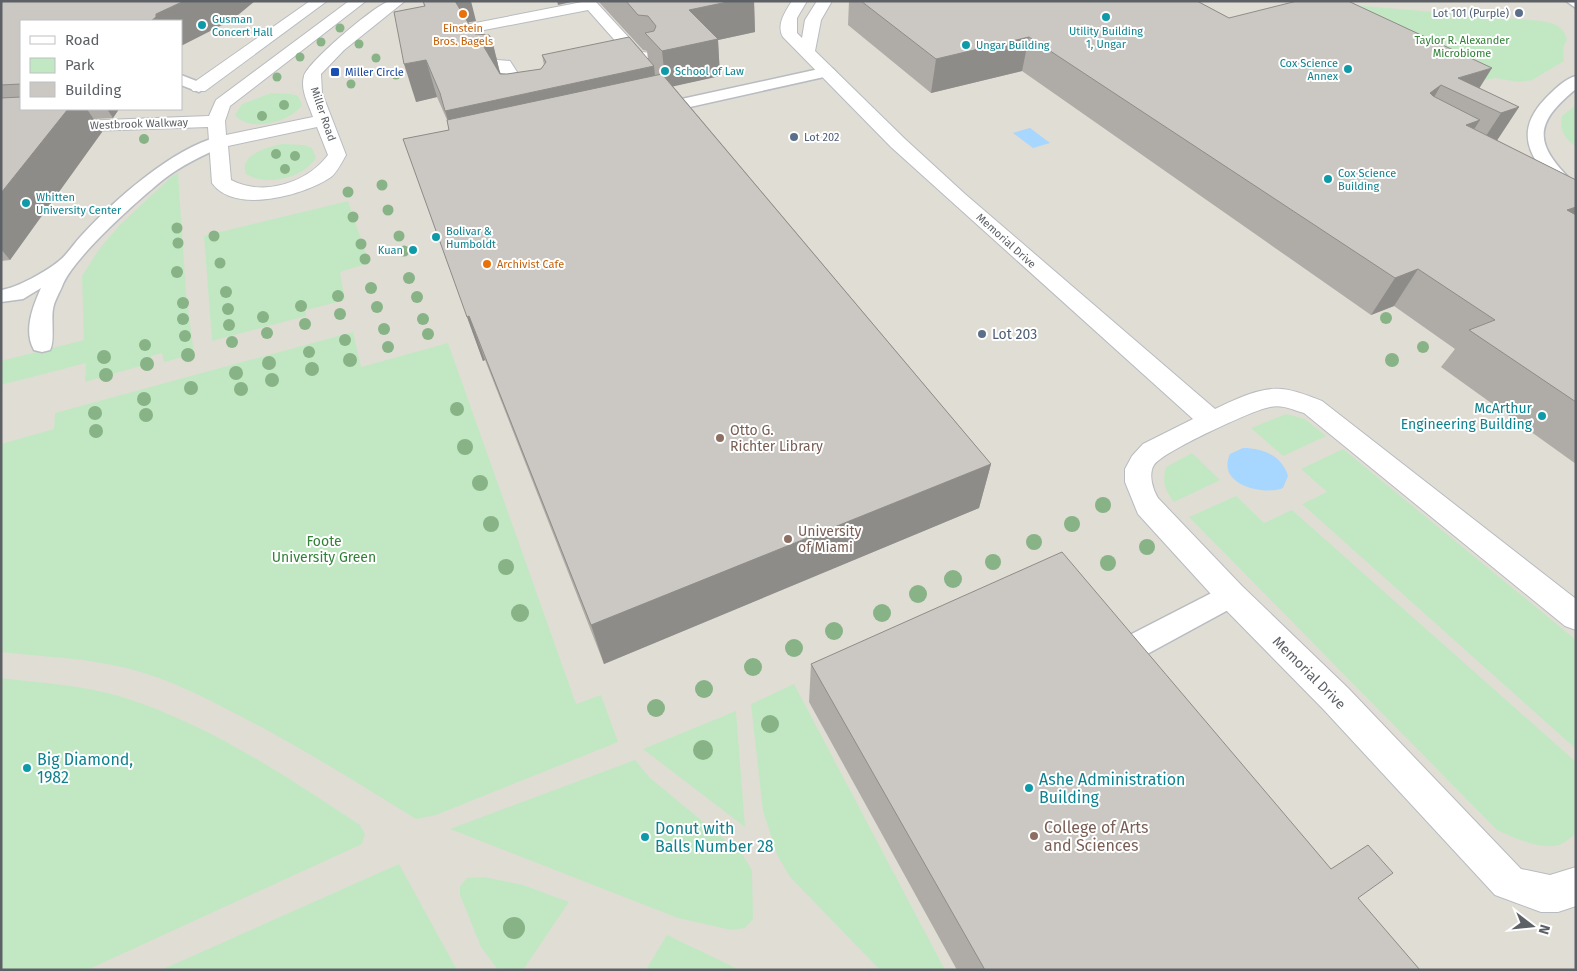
<svg xmlns="http://www.w3.org/2000/svg" width="1577" height="971" font-family="'Fira Sans',sans-serif">
  <rect width="100%" height="100%" fill="#f0eee6"/>
  <path fill="#e0ddd4" fill-rule="evenodd" d="M 1,1 L 1576,1 L 1576,970 L 1,970 ZM 21,21 L 181,21 L 181,109 L 21,109 Z"/>
  <g fill="#c2e8c3">
    <path d="M 1363,6 L 1542,21 C 1555,24 1562,25 1567,39 L 1563,48 L 1564,61 L 1532,80 L 1518,82 L 1496,78 L 1477,81 L 1354,8 Z"/>
    <path d="M 271,93 L 291,94 L 298,96 L 302,105 C 291,122 249,133 235,115 L 242,104 Z"/>
    <path d="M 1576,105 L 1576,147 C 1564,138 1560,131 1562,116 Z"/>
    <path d="M 282,144 L 304,145 L 312,148 L 316,158 C 303,178 266,187 246,174 C 238,154 269,147 282,144 Z"/>
    <polygon points="178,173 186,293 194,354 164,362 162,353 151,356 151,363 85,382 86,363 1,385 1,361 84,340 82,276 100,248 120,225 172,176"/>
    <polygon points="348,201 369,263 340,272 345,300 306,310 306,316 212,341 204,236"/>
    <path d="M 353,332 L 361,367 L 448,343 L 576,704 L 601,695 L 618,742 L 436,815 L 416,819 C 359,784 302,748 242,717 C 206,698 169,679 130,669 C 88,658 44,657 1,652 L 1,444 L 54,429 L 55,413 Z"/>
    <polygon points="1286,414 1305,419 1326,436 1283,456 1251,428"/>
    <polygon points="1343,449 1576,640 1576,749 1302,504 1327,492 1301,469"/>
    <path d="M 1192,453 L 1220,480 L 1174,502 C 1164,489 1162,482 1166,467 Z"/>
    <path d="M 1236,496 L 1264,523 L 1292,510 L 1576,762 L 1576,834 C 1571,837 1565,843 1559,845 C 1539,850 1515,838 1497,830 L 1189,517 Z"/>
    <path d="M 1,678 C 41,683 84,685 122,697 C 208,724 285,775 360,825 L 365,834 L 362,844 L 87,970 L 1,970 Z"/>
    <polygon points="794,684 945,970 880,970 790,877 777,855 763,811 751,704"/>
    <polygon points="736,711 745,827 643,749"/>
    <polygon points="635,760 649,777 742,854 752,870 753,919 745,928 731,930 678,918 450,829"/>
    <polygon points="399,864 457,970 161,970"/>
    <polygon points="484,877 523,885 569,902 523,970 498,970 481,947 460,895 460,886 467,878"/>
    <polygon points="667,935 740,970 646,970"/>
  </g>
  <g fill="#a7d6ff">
    <polygon points="1030,128 1050,143 1033,148 1013,133"/>
    <path d="M 1243,448 C 1263,448 1282,456 1288,476 L 1283,488 C 1262,496 1216,484 1230,454 Z"/>
  </g>
  <g fill="none" stroke-linecap="round" stroke-linejoin="round">
    <g stroke="#b8bbc0" stroke-width="3">
      <g id="lane">
        <polygon points="1566,1 1576,1 1576,8"/>
        <polygon points="828,67 833,69 836,72 833,75 654,115 646,110 654,105"/>
        <polygon points="181,75 204,84 207,87 199,92 181,85"/>
        <path d="M 1576,76 L 1576,89 C 1530,126 1536,146 1576,185 L 1576,200 L 1570,199 C 1539,168 1507,139 1545,99 C 1553,91 1564,79 1576,76 Z"/>
        <path d="M 218,137 L 224,138 L 226,142 L 224,146 C 203,155 182,165 164,179 C 138,200 76,255 63,284 C 60,292 54,301 53,309 C 51,320 55,342 50,350 L 42,352 L 34,350 C 23,331 33,306 41,288 L 23,299 L 1,302 L 1,290 C 17,288 47,271 59,261 C 68,254 74,243 82,235 C 113,201 173,148 218,137 Z"/>
        <polygon points="1231,583 1241,587 1245,595 1241,603 1138,659 1128,663 1118,659 1114,650 1118,641"/>
      </g>
    </g>
    <g stroke="#b8bbc0" stroke-width="2">
      <g id="street">
        <polygon points="310,1 327,1 205,91 193,91 190,87 193,83"/>
        <path d="M 349,1 L 366,1 L 230,106 L 225,121 L 226,135 L 313,117 C 309,105 300,90 304,76 C 308,62 376,4 390,1 C 394,0 400,1 405,1 L 344,50 L 321,74 L 322,93 L 346,155 C 342,162 337,172 331,177 C 305,195 234,215 212,183 L 208,127 L 1,134 L 1,124 L 209,116 L 216,100 ZM 317,127 L 328,155 C 307,183 263,197 231,180 L 228,146 Z"/>
        <path d="M 587,1 L 596,2 L 642,52 L 651,53 L 659,63 L 657,66 L 547,91 L 552,100 L 549,104 L 516,110 L 510,109 L 495,83 L 497,79 L 504,78 L 499,70 L 486,69 L 462,28 L 465,25 ZM 588,10 L 634,62 L 531,84 L 528,88 L 533,97 L 521,99 L 513,85 L 520,84 L 522,80 L 510,61 L 497,60 L 479,31 Z"/>
        <path d="M 792,1 L 807,1 L 797,18 L 797,33 L 802,38 L 805,20 L 817,1 L 832,1 L 821,20 L 815,51 L 905,139 L 965,194 L 1215,409 C 1234,400 1259,387 1281,389 C 1295,390 1309,396 1322,401 L 1576,599 L 1576,630 L 1565,626 L 1304,413 C 1293,410 1282,404 1270,407 C 1253,410 1162,452 1154,465 C 1148,474 1153,490 1158,498 L 1242,586 L 1348,688 L 1521,869 L 1550,875 L 1576,867 L 1576,906 L 1558,912 L 1541,912 L 1495,895 L 1324,710 L 1220,604 L 1138,514 L 1125,482 L 1125,469 L 1132,456 L 1143,444 L 1193,419 L 891,147 L 783,37 C 776,25 785,12 792,1 Z"/>
      </g>
    </g>
    <use href="#lane" fill="#fff" fill-rule="evenodd"/>
    <use href="#street" fill="#fff" fill-rule="evenodd"/>
  </g>
  <g fill="#87b386">
    <circle cx="340" cy="28" r="4.5"/>
    <circle cx="321" cy="42" r="4.5"/>
    <circle cx="359" cy="44" r="4.5"/>
    <circle cx="300" cy="57" r="4.5"/>
    <circle cx="376" cy="58" r="4.5"/>
    <circle cx="396" cy="75" r="4.5"/>
    <circle cx="277" cy="77" r="4.5"/>
    <circle cx="351" cy="84" r="4.5"/>
    <circle cx="284" cy="105" r="5"/>
    <circle cx="262" cy="116" r="5"/>
    <circle cx="144" cy="139" r="5"/>
    <circle cx="276" cy="154" r="5"/>
    <circle cx="295" cy="156" r="5"/>
    <circle cx="285" cy="169" r="5"/>
    <circle cx="382" cy="185" r="5.5"/>
    <circle cx="348" cy="192" r="5.5"/>
    <circle cx="388" cy="210" r="5.5"/>
    <circle cx="353" cy="217" r="5.5"/>
    <circle cx="177" cy="228" r="5.5"/>
    <circle cx="214" cy="236" r="5.5"/>
    <circle cx="399" cy="236" r="5.5"/>
    <circle cx="178" cy="243" r="5.5"/>
    <circle cx="361" cy="244" r="5.5"/>
    <circle cx="404" cy="251" r="5.5"/>
    <circle cx="365" cy="259" r="5.5"/>
    <circle cx="220" cy="263" r="5.5"/>
    <circle cx="177" cy="272" r="6"/>
    <circle cx="409" cy="278" r="6"/>
    <circle cx="371" cy="288" r="6"/>
    <circle cx="226" cy="292" r="6"/>
    <circle cx="338" cy="296" r="6"/>
    <circle cx="417" cy="297" r="6"/>
    <circle cx="183" cy="303" r="6"/>
    <circle cx="301" cy="306" r="6"/>
    <circle cx="377" cy="307" r="6"/>
    <circle cx="228" cy="309" r="6"/>
    <circle cx="340" cy="314" r="6"/>
    <circle cx="263" cy="317" r="6"/>
    <circle cx="1386" cy="318" r="6"/>
    <circle cx="183" cy="319" r="6"/>
    <circle cx="423" cy="319" r="6"/>
    <circle cx="305" cy="324" r="6"/>
    <circle cx="229" cy="325" r="6"/>
    <circle cx="384" cy="329" r="6"/>
    <circle cx="267" cy="333" r="6"/>
    <circle cx="428" cy="334" r="6"/>
    <circle cx="185" cy="336" r="6"/>
    <circle cx="345" cy="340" r="6"/>
    <circle cx="232" cy="342" r="6"/>
    <circle cx="145" cy="345" r="6"/>
    <circle cx="388" cy="347" r="6"/>
    <circle cx="1423" cy="347" r="6"/>
    <circle cx="309" cy="352" r="6"/>
    <circle cx="188" cy="355" r="7"/>
    <circle cx="104" cy="357" r="7"/>
    <circle cx="350" cy="360" r="7"/>
    <circle cx="1392" cy="360" r="7"/>
    <circle cx="269" cy="363" r="7"/>
    <circle cx="147" cy="364" r="7"/>
    <circle cx="312" cy="369" r="7"/>
    <circle cx="236" cy="373" r="7"/>
    <circle cx="106" cy="375" r="7"/>
    <circle cx="272" cy="380" r="7"/>
    <circle cx="191" cy="388" r="7"/>
    <circle cx="241" cy="389" r="7"/>
    <circle cx="144" cy="399" r="7"/>
    <circle cx="457" cy="409" r="7"/>
    <circle cx="95" cy="413" r="7"/>
    <circle cx="146" cy="415" r="7"/>
    <circle cx="96" cy="431" r="7"/>
    <circle cx="465" cy="447" r="8"/>
    <circle cx="480" cy="483" r="8"/>
    <circle cx="1103" cy="505" r="8"/>
    <circle cx="491" cy="524" r="8"/>
    <circle cx="1072" cy="524" r="8"/>
    <circle cx="1034" cy="542" r="8"/>
    <circle cx="1147" cy="547" r="8"/>
    <circle cx="993" cy="562" r="8"/>
    <circle cx="1108" cy="563" r="8"/>
    <circle cx="506" cy="567" r="8"/>
    <circle cx="953" cy="579" r="9"/>
    <circle cx="918" cy="594" r="9"/>
    <circle cx="520" cy="613" r="9"/>
    <circle cx="882" cy="613" r="9"/>
    <circle cx="834" cy="631" r="9"/>
    <circle cx="794" cy="648" r="9"/>
    <circle cx="753" cy="667" r="9"/>
    <circle cx="704" cy="689" r="9"/>
    <circle cx="656" cy="708" r="9"/>
    <circle cx="770" cy="724" r="9"/>
    <circle cx="703" cy="750" r="10"/>
    <circle cx="514" cy="928" r="11"/>
  </g>
  <g fill="#afaca8">
    <polygon points="1,1 232,20 21,21 21,109 119,109 113,118 94,119 102,132 10,260 1,261"/>
    <polygon points="423,1 476,21 468,22 475,34 492,40 500,73 507,74 541,69 544,65 542,55 648,60 647,51 643,50 598,1 754,1 755,32 718,40 720,76 673,86 991,464 979,508 604,664 485,360 483,361 403,139 449,130 447,120 437,97 416,102 424,6"/>
    <polygon points="849,1 1197,1 1229,18 1479,88 1519,107 1497,140 1576,180 1576,464 1441,367 1455,349 1394,306 1371,315 1022,71 931,93 848,25"/>
    <polygon points="811,664 1331,869 1420,970 957,970 809,702"/>
  </g>
  <g fill="#8e8c88">
    <polygon points="184,1 255,1 232,20 181,46 181,21 151,21 156,14"/>
    <polygon points="453,1 471,1 476,21 465,23"/>
    <polygon points="557,1 576,1 558,5"/>
    <polygon points="732,1 754,1 755,32 718,40 720,76 666,88 662,51 689,10"/>
    <polygon points="1029,37 1022,71 931,93 936,59"/>
    <polygon points="492,40 501,77 484,47 486,42"/>
    <polygon points="426,60 437,97 416,102 404,64"/>
    <polygon points="654,66 658,104 457,149 445,111"/>
    <polygon points="1492,68 1472,100 1458,78"/>
    <polygon points="1441,85 1421,120 1430,93"/>
    <polygon points="1519,107 1496,142 1478,148 1501,113"/>
    <polygon points="68,109 87,109 102,132 10,260 1,249 1,193"/>
    <polygon points="107,109 119,109 113,118"/>
    <polygon points="1480,120 1457,156 1466,125"/>
    <polygon points="1576,207 1576,233 1567,210"/>
    <polygon points="1418,269 1394,306 1371,315 1395,278"/>
    <polygon points="469,316 485,360 483,361 467,317"/>
    <polygon points="991,464 979,508 604,664 591,625"/>
  </g>
  <g fill="#cbc8c3" stroke="#8e8c88">
    <polygon points="1,1 184,1 156,14 156,17 151,21 21,21 21,84 1,85"/>
    <polygon points="423,1 455,1 475,34 489,35 492,40 486,42 484,47 500,74 507,74 541,69 546,62 542,55 629,37 654,66 445,111 440,93 426,60 404,64 394,12 425,6"/>
    <polygon points="626,1 732,1 689,10 718,39 662,51 645,33 654,31 656,26 648,16 638,15"/>
    <polygon points="861,1 1197,1 1229,18 1297,1 1348,1 1492,68 1458,78 1519,107 1501,113 1441,85 1430,93 1433,96 1480,120 1466,125 1576,180 1576,207 1567,210 1576,215 1576,402 1469,330 1495,320 1418,269 1395,278 1029,37 936,59"/>
    <polygon points="662,74 991,464 591,625 469,316 467,317 403,139 449,130 447,120"/>
    <polygon points="21,97 21,109 68,109 1,193 1,98"/>
    <polygon points="1062,552 1331,869 1368,845 1393,873 1358,898 1420,970 985,970 811,664"/>
  </g>
  <g fill="#5c6f8a" stroke="#fff" stroke-width="2">
    <circle cx="1519" cy="13" r="5"/>
    <circle cx="794" cy="137" r="5"/>
    <circle cx="982" cy="334" r="5"/>
  </g>
  <g fill="#e8710a" stroke="#fff" stroke-width="2">
    <circle cx="463" cy="14" r="5"/>
    <circle cx="487" cy="264" r="5"/>
  </g>
  <g fill="#0f9aa8" stroke="#fff" stroke-width="2">
    <circle cx="1106" cy="17" r="5"/>
    <circle cx="202" cy="25" r="5"/>
    <circle cx="966" cy="45" r="5"/>
    <circle cx="1348" cy="69" r="5"/>
    <circle cx="665" cy="71" r="5"/>
    <circle cx="1328" cy="179" r="5"/>
    <circle cx="26" cy="203" r="5"/>
    <circle cx="436" cy="237" r="5"/>
    <circle cx="413" cy="250" r="5"/>
    <circle cx="1542" cy="416" r="5"/>
    <circle cx="27" cy="768" r="5"/>
    <circle cx="1029" cy="788" r="5"/>
    <circle cx="645" cy="837" r="5"/>
  </g>
  <rect fill="#1a4fb4" stroke="#fff" stroke-width="2" x="330" y="67" width="10" height="10" rx="2.5"/>
  <g fill="#8d6e63" stroke="#fff" stroke-width="2">
    <circle cx="720" cy="438" r="5"/>
    <circle cx="788" cy="539" r="5"/>
    <circle cx="1034" cy="836" r="5"/>
  </g>
  <g text-anchor="middle" dominant-baseline="central" stroke-width="4" stroke-linejoin="round" paint-order="stroke">
    <g font-size="11" fill="#4e5e75" stroke="#fff" text-anchor="end">
      <text x="1509" y="13">Lot 101 (Purple)</text>
      <text x="804" y="137" text-anchor="start">Lot 202</text>
    </g>
    <g font-size="11" fill="#0d838f" stroke="#fff" text-anchor="start">
      <text x="212" y="19">Gusman<tspan x="212" dy="13">Concert Hall</tspan></text>
      <text x="1106" y="31" text-anchor="middle">Utility Building<tspan x="1106" dy="13">1, Ungar</tspan></text>
      <text x="976" y="45">Ungar Building</text>
      <text x="1338" y="63" text-anchor="end">Cox Science<tspan x="1338" dy="13">Annex</tspan></text>
      <text x="675" y="71">School of Law</text>
      <text x="1338" y="173">Cox Science<tspan x="1338" dy="13">Building</tspan></text>
      <text x="36" y="197">Whitten<tspan x="36" dy="13">University Center</tspan></text>
      <text x="446" y="231">Bolivar &amp;<tspan x="446" dy="13">Humboldt</tspan></text>
      <text x="403" y="250" text-anchor="end">Kuan</text>
    </g>
    <g font-size="11" fill="#c56008" stroke="#fff">
      <text x="463" y="28">Einstein<tspan x="463" dy="13">Bros. Bagels</tspan></text>
      <text x="497" y="264" text-anchor="start">Archivist Cafe</text>
    </g>
    <g font-size="11" fill="#318238" stroke="#fff">
      <text x="1462" y="40">Taylor R. Alexander<tspan x="1462" dy="13">Microbiome</tspan></text>
    </g>
    <g font-size="11" fill="#164399" stroke="#fff" text-anchor="start">
      <text x="345" y="72">Miller Circle</text>
    </g>
    <g font-size="11" fill="#5d6166" stroke="#fff">
      <text transform="translate(323 114) rotate(71)">Miller Road</text>
      <text transform="translate(139 124) rotate(-2)">Westbrook Walkway</text>
      <text transform="translate(1006 241) rotate(42)">Memorial Drive</text>
    </g>
    <g font-size="14" fill="#4e5e75" stroke="#fff" text-anchor="start">
      <text x="992" y="334">Lot 203</text>
    </g>
    <g font-size="14" fill="#0d838f" stroke="#fff" text-anchor="end">
      <text x="1532" y="408">McArthur<tspan x="1532" dy="16">Engineering Building</tspan></text>
    </g>
    <g font-size="14" fill="#785e54" stroke="#fff" text-anchor="start">
      <text x="730" y="430">Otto G.<tspan x="730" dy="16">Richter Library</tspan></text>
      <text x="798" y="531">University<tspan x="798" dy="16">of Miami</tspan></text>
    </g>
    <g font-size="14" fill="#318238" stroke="#fff">
      <text x="324" y="541">Foote<tspan x="324" dy="16">University Green</tspan></text>
    </g>
    <g font-size="14" fill="#5d6166" stroke="#fff">
      <text transform="translate(1309 673) rotate(45)">Memorial Drive</text>
    </g>
    <g font-size="16" fill="#0d838f" stroke="#fff" text-anchor="start">
      <text x="37" y="759">Big Diamond,<tspan x="37" dy="18">1982</tspan></text>
      <text x="1039" y="779">Ashe Administration<tspan x="1039" dy="18">Building</tspan></text>
      <text x="655" y="828">Donut with<tspan x="655" dy="18">Balls Number 28</tspan></text>
    </g>
    <g font-size="16" fill="#785e54" stroke="#fff" text-anchor="start">
      <text x="1044" y="827">College of Arts<tspan x="1044" dy="18">and Sciences</tspan></text>
    </g>
  </g>
  <rect width="1577" height="971" fill="none" stroke="#5d6166" stroke-width="5"/>
  <rect x="20" y="20" width="162" height="90" fill="#ffffff" stroke="#bec0c2"/>
  <rect x="30" y="36" width="25" height="8" fill="#ffffff" stroke="#bec0c2"/>
  <text x="65" y="45" font-size="15" fill="#5d6166">Road</text>
  <rect x="30" y="58" width="25" height="15" fill="#c2e8c3" stroke="#bec0c2"/>
  <text x="65" y="70" font-size="15" fill="#5d6166">Park</text>
  <rect x="30" y="82" width="25" height="15" fill="#cbc8c3" stroke="#bec0c2"/>
  <text x="65" y="95" font-size="15" fill="#5d6166">Building</text>
  <g transform="translate(1532 926) rotate(106)" stroke="#ffffff" stroke-width="4" paint-order="stroke">
  <path d="M0-4L9 19L0 12L-9 19Z" fill="#5d6166"/>
  <text y="-8" font-size="14" font-weight="bold" text-anchor="middle" fill="#5d6166">N</text>
  </g>
</svg>
